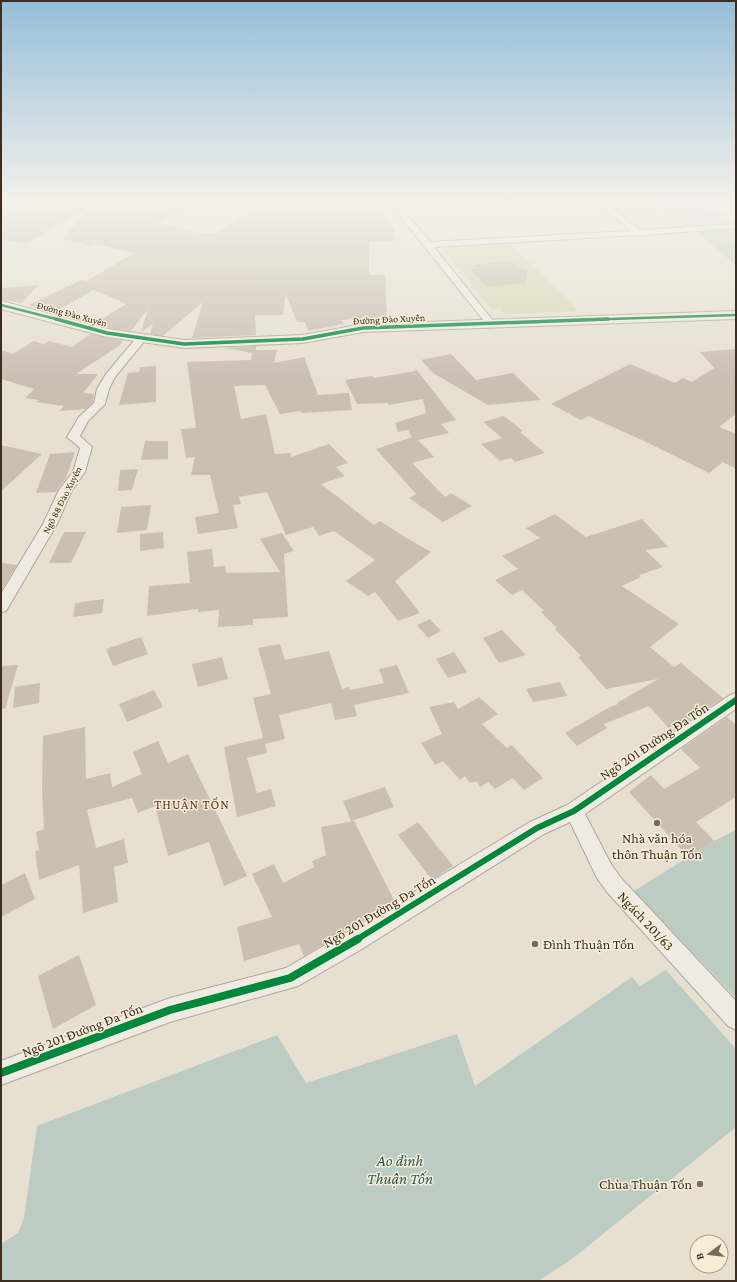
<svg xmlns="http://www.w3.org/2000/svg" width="737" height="1282" font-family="'Crimson Pro',serif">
  <rect width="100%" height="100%" fill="#e7e0d1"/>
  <polygon fill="#e6dfc2" points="404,201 454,201 483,232 432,236"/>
  <polygon fill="#d6d7b3" points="511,244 578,311 505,314 500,308 491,309 445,252 449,247"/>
  <polygon fill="#d1d1b3" points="606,201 645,201 659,212 659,215 627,218"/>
  <g fill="#bcccc2">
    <polygon points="654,201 698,201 731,222 689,228"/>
    <polygon points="736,229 736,265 697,232"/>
    <polygon points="736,830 736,998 634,891 714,841"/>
    <polygon points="666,970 736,1049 736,1127 572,1259 538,1281 1,1281 1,1244 18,1233 24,1218 37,1126 277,1035 306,1083 457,1034 475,1086 632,977 640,986"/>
  </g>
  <g fill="#cbbfb2">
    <polygon points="16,201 205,201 155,222 202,234 213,234 272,201 302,206 331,207 332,204 352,206 350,208 377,208 377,213 384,213 394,229 396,241 369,242 369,275 385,275 387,317 341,320 344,324 308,331 305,322 297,322 286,295 283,315 255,315 256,335 192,338 203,302 163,336 150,334 153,324 141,332 148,309 131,331 108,328 96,323 126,304 94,290 55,312 29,305 81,280 87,281 134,253 95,244 90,246 62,239 94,204 27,244 1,239 1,206 15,205"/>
    <polygon points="511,261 517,267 528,270 526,283 486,287 471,269 478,269 475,265"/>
    <polygon points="38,285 22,303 1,300 1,288"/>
    <polygon points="90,334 123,341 119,346 76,374 98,374 83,393 94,394 93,402 86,409 59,411 64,406 36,402 39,400 25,398 34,389 1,379 1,350 13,354 34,341 44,344 49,341 72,347"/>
    <polygon points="256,346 256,350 277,350 274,363 304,357 318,395 349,393 352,410 302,413 300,411 280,414 265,385 234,386 241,419 266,414 275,454 290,453 291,457 329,444 348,463 336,467 345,476 321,484 374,525 380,521 405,537 431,552 395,581 420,613 398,621 375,592 368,596 346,581 375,560 334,531 319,536 313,527 286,535 267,492 239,497 241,504 233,505 238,528 198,534 195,517 219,513 210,475 191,475 195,457 186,458 181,429 196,428 187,362 251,360 252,353 225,348"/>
    <polygon points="736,349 736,414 719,427 736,434 736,469 723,462 709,473 642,440 588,416 581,420 551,404 630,364 675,383 683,378 692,382 714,368 700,352"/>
    <polygon points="451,354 476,380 513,373 541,400 488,405 433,373 421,360"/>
    <polygon points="156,366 156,402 119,405 128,373 139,372 140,367"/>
    <polygon points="415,368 456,420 441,424 449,433 418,440 434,457 412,463 445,497 451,493 472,506 443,522 409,498 416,494 376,449 412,437 408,430 398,432 395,423 426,413 423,399 389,405 388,403 357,404 345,380 372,376 374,378 416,371"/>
    <polygon points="504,416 523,431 520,432 545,453 515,462 511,458 500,461 481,444 502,438 483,422"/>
    <polygon points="145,441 168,441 168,459 141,460"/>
    <polygon points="1,445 42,454 1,491"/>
    <polygon points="75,452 66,478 56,492 36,493 50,454"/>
    <polygon points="138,469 132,490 118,491 120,470"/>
    <polygon points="151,505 147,530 117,533 121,507"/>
    <polygon points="555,514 586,537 642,519 668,547 645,550 663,567 639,575 641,577 622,586 679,624 650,647 674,667 681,663 723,698 672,732 649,706 604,724 607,728 577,746 565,733 608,708 618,704 617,703 658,679 606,689 578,657 581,656 555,629 557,628 541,612 544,611 522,590 512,595 495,580 518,569 502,556 540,538 526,528"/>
    <polygon points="64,532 86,532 71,563 49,563"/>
    <polygon points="163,532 164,548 140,551 140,534"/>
    <polygon points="282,533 294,551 284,554 288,617 253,619 253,625 218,627 219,610 198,612 198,609 147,616 149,586 190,583 187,552 212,549 214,567 225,566 226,573 280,572 260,539"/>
    <polygon points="1,563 17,565 1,591"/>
    <polygon points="104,599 102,613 73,617 75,603"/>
    <polygon points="430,619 441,631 428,638 417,625"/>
    <polygon points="502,630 526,655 499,663 483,638"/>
    <polygon points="141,637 148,654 113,666 106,649"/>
    <polygon points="280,644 285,660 329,651 342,689 349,687 350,690 384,683 379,669 397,665 409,693 354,705 357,716 335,720 331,703 279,715 285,739 265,744 267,753 247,758 257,793 271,789 276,806 237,817 224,747 263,738 253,698 271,694 258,648"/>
    <polygon points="454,652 467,672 448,678 436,659"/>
    <polygon points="222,657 228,679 198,687 192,664"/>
    <polygon points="18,665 5,709 1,708 1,666"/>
    <polygon points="560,682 567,696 533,702 526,689"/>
    <polygon points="40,683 39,703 13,708 15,687"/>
    <polygon points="154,690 163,707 127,722 119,704"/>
    <polygon points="479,697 498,714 482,724 507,748 512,745 543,778 524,790 513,778 495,789 488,782 480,787 477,781 470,783 465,776 460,780 443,761 435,765 421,743 442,734 429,707 454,702 458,709"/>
    <polygon points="727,717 736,725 736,797 696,822 714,841 688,857 629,792 651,775 664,789 700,768 681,749"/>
    <polygon points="85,727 86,779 110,773 112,787 142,774 133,752 158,741 168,763 188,754 247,876 224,886 209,842 168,856 155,806 138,813 132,798 87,810 96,848 124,839 128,863 114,867 118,902 83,913 79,865 39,880 35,851 39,850 36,832 44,829 42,790 43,736"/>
    <polygon points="385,787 394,807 351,821 343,801"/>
    <polygon points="354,821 395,902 304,956 299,944 244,961 237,927 272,917 252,874 274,864 283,883 314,867 312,861 326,855 321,827"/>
    <polygon points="418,822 453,866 432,880 398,835"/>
    <polygon points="25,873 35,899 1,917 1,885"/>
    <polygon points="79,955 96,1005 53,1029 38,976"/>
  </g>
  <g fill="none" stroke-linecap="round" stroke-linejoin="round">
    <g stroke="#ada599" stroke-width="2">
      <g id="minor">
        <polygon points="388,201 396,201 430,242 631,231 595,201 604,201 640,230 736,224 736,228 643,235 640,236 637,235 434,247 494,322 496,324 494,326 488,326"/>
        <polygon points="141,336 146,339 115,377 109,389 105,404 88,421 80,436 92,447 85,472 72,490 57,524 6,611 1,612 1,594 43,524 59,490 73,472 80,448 67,437 79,417 94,403 97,389 106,374 137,337"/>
        <polygon points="736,693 736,709 585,814 611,864 621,878 736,1001 736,1030 728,1026 607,892 597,878 570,822 544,834 362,949 298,986 170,1022 1,1085 1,1061 170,998 286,968 346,933 530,822 567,805 730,695"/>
      </g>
    </g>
    <g stroke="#ada599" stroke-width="2">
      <g id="tertiary">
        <polygon points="703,201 715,201 736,215 736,222"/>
        <polygon points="1,301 108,329 184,340 303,335 363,324 736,311 736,319 363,332 303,343 184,348 107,337 1,309"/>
      </g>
    </g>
    <use href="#minor" fill="#efebe3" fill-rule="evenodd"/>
    <use href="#tertiary" fill="#efebe3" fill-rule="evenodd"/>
    <g stroke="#f7eed8" stroke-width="4">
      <g id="cycleway-far3">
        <polyline points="1,305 60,320"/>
        <polyline points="579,320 736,315"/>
      </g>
    </g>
    <g stroke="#f7eed8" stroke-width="5.5">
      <polyline id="cycleway-far2" points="56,319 107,333 184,344 303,339 363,328 608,319"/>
    </g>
    <g stroke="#f7eed8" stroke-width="8">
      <polyline id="cycleway-far1" points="356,940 537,828 574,811 736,700"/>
    </g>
    <g stroke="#f7eed8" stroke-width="10">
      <polyline id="cycleway" points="1,1073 170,1010 290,978 358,939"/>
    </g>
    <use href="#cycleway-far3" stroke="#00873e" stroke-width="2.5"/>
    <use href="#cycleway-far2" stroke="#00873e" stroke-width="3.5"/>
    <use href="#cycleway-far1" stroke="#00873e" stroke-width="6"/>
    <use href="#cycleway" stroke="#00873e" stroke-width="8"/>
  </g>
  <linearGradient id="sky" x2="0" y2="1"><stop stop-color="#96bed9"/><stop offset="0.53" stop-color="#f4f1ea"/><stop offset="1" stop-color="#f4f1ea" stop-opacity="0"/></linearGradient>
  <rect width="737" height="381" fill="url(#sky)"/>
  <g fill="#786c5e" stroke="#f7eed8" stroke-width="1.5">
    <circle cx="657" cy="823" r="4"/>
    <circle cx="535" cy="944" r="4"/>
    <circle cx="700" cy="1184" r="4"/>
  </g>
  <g text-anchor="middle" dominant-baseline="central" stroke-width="3" stroke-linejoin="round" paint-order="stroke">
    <g font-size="10" fill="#3d2e20" stroke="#f7eed8">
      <text transform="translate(72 314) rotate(15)">Đường Đào Xuyên</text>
      <text transform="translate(389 319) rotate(-3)">Đường Đào Xuyên</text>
      <text transform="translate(62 500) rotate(-63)">Ngõ 88 Đào Xuyên</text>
    </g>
    <g font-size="13" letter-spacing="1" fill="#6b2e1e" stroke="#f7eed8">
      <text x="192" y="804">THUẬN TỐN</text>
    </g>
    <g font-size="14" fill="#3d2e20" stroke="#f7eed8">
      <text transform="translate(654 741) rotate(-34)">Ngõ 201 Đường Đa Tốn</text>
      <text transform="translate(379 911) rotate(-31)">Ngõ 201 Đường Đa Tốn</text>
      <text transform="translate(646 921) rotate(47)">Ngách 201/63</text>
      <text transform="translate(82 1030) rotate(-21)">Ngõ 201 Đường Đa Tốn</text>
    </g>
    <g font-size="14" fill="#3d2e20" stroke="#f7eed8">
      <text x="657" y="838">Nhà văn hóa<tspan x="657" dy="16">thôn Thuận Tốn</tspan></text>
      <text x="543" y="944" text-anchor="start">Đình Thuận Tốn</text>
      <text x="692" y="1184" text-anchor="end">Chùa Thuận Tốn</text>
    </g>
    <g font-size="16" font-style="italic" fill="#2f5d5a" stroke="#f7eed8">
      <text x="400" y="1160">Ao đình<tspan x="400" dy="18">Thuận Tốn</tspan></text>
    </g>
  </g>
  <rect width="737" height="1282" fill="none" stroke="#3d2e20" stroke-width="4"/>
  <g transform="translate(709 1254) rotate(255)"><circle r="19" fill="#f7eed8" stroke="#ada18e"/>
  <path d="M0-3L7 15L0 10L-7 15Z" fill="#786c5e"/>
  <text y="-6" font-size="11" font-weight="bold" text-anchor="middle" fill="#3d2e20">B</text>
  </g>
</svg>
